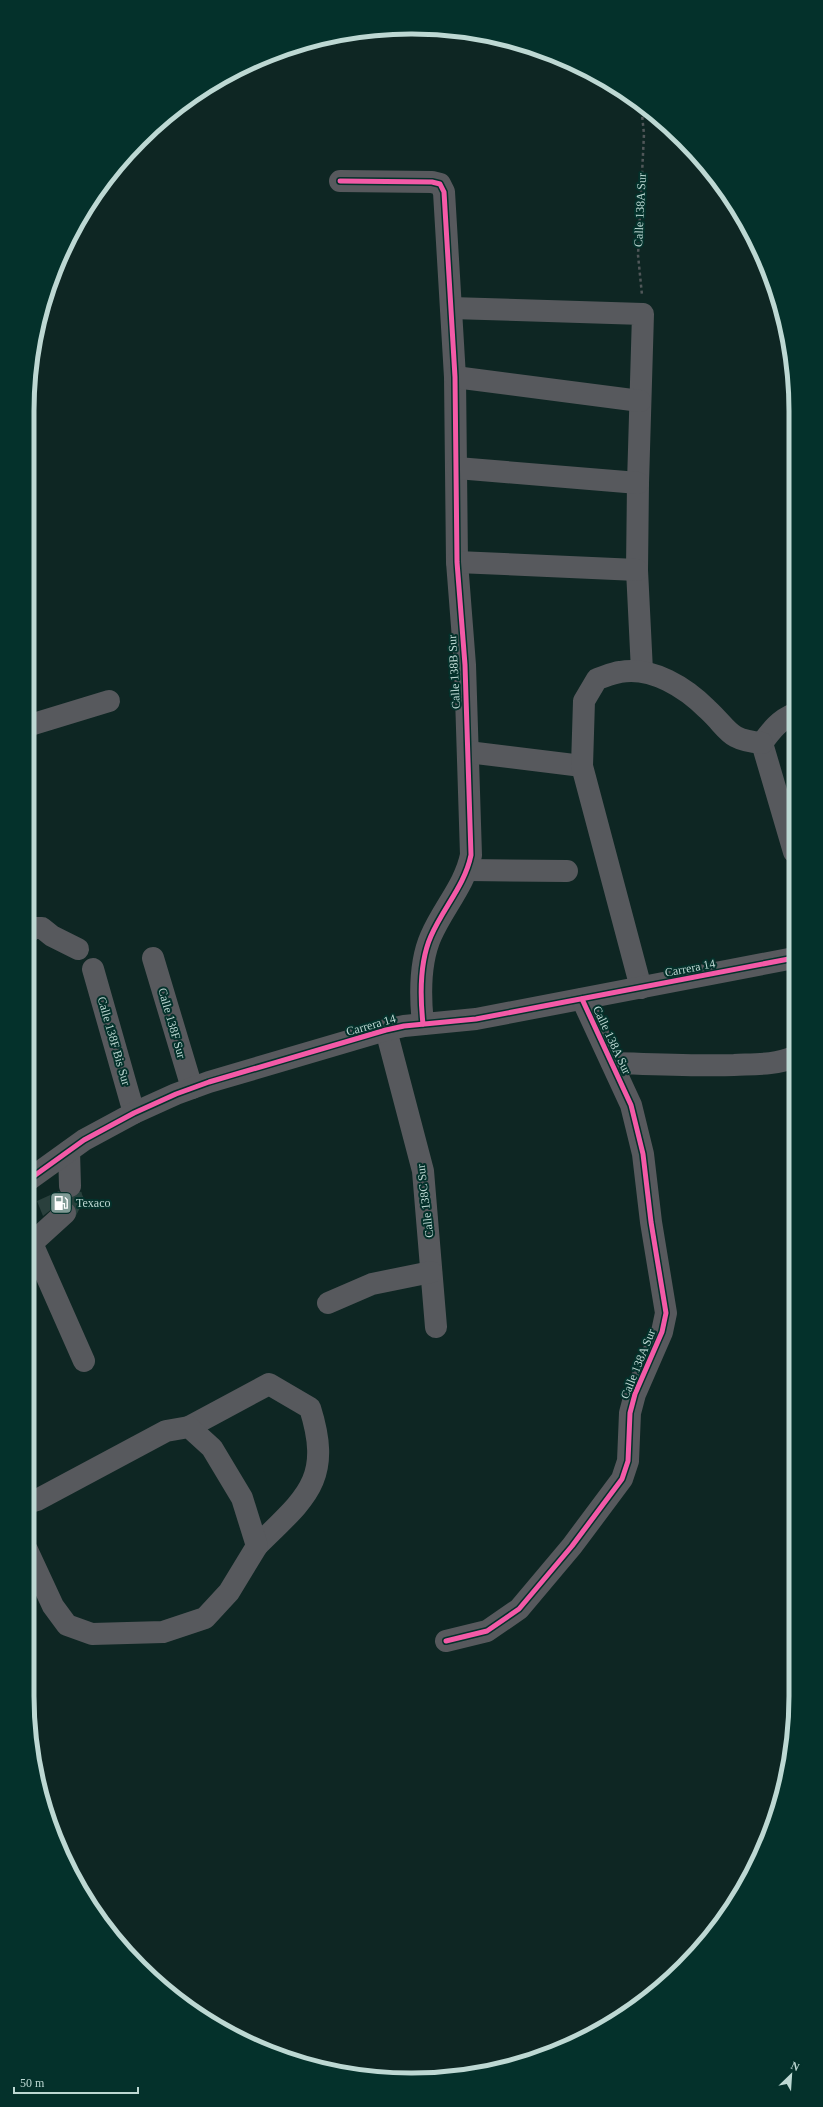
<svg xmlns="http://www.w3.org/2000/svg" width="823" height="2107" font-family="Georgia,serif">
  <rect width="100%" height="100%" fill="#0e2623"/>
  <polygon fill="#2a403d" points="59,1191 64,1197 70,1198 76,1197 81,1192 86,1204 76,1209 69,1201 62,1201 43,1216 37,1201"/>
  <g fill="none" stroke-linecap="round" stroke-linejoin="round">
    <polyline stroke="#28413d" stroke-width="22" stroke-dasharray="22 11" stroke-linecap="butt" points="65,1213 71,1201 70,1186"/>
    <polyline stroke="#505759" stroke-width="2.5" stroke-dasharray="3 3" stroke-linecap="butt" points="641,105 644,134 638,255 642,295"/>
    <g stroke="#57595d" stroke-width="22">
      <path d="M 340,181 L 432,182 L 440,184 L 444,192 L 455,377 L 457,562 L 465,665 L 471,855 C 465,885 443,908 431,936 C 419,963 420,996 423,1024"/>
      <polyline points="451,308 643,314 638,483 637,570 642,671"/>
      <polyline points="455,377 640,401"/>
      <polyline points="457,468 638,483"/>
      <polyline points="457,562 637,570"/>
      <polyline points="27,726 109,701"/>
      <polyline points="762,743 794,852"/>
      <path d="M 762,743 C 771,731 779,720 794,714"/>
      <polyline points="468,752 582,766"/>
      <polyline points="468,870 567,871"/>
      <polyline points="27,934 32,928 42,928 52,936 78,949"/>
      <polyline points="153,958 192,1088"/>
      <polyline points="93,969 134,1113"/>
      <path d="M 641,988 L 582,766 L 584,701 L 597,679 C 604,677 612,673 620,672 C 652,666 686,688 707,709 C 730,730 727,740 762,743"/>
      <polyline points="386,1030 423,1171 436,1327"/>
      <path d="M 612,1063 C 653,1064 694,1066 734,1065 C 755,1064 775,1065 794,1057"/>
      <polyline points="69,1151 70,1186"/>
      <polyline points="27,1181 84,1140 134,1113 176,1094 209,1082 386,1030 404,1026 476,1019 794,958"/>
      <polyline points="27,1232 84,1361"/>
      <polyline points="32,1243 65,1213"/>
      <polyline points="328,1303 372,1284 431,1272"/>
      <path d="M 189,1427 L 269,1384 L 310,1408 C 333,1481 305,1498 257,1546"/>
      <polyline points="27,1503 37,1500 166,1431 189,1427 212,1448 242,1498 257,1546 229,1592 205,1618 163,1632 92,1634 67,1625 53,1606 27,1550"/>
      <polyline points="446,1641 487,1631 519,1609 572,1546 622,1479 628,1461 630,1413 635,1394 662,1332 666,1313 651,1222 643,1154 631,1105 582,999"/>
    </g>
    <g stroke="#04312b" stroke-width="8">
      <g id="cycleway">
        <path d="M 340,181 L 432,182 L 440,184 L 444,192 L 455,377 L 457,562 L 465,665 L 471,855 C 465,885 443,908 431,936 C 419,963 420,996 423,1024"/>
        <polyline points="27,1181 84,1140 134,1113 176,1094 209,1082 386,1030 404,1026 476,1019 794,958"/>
        <polyline points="446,1641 487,1631 519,1609 572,1546 622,1479 628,1461 630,1413 635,1394 662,1332 666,1313 651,1222 643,1154 631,1105 582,999"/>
      </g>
    </g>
    <use href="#cycleway" stroke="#f35aa7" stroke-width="5"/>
  </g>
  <defs>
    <g id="fuel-square" transform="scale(1.15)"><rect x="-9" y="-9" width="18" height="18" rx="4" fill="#809a95" stroke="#04312b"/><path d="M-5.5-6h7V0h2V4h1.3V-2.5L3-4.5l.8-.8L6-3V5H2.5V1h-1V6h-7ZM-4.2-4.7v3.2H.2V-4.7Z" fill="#fff"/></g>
  </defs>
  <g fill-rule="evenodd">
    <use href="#fuel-square" x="61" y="1203"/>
  </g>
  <g text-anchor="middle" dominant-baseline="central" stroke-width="4" stroke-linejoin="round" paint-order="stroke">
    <g font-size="12" fill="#bdd8d3" stroke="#04312b">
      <text transform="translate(640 210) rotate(-87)">Calle 138A Sur</text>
      <text transform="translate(454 672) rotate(-93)">Calle 138B Sur</text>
      <text transform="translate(690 968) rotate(-11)">Carrera 14</text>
      <text transform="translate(172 1023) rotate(74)">Calle 138F Sur</text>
      <text transform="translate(371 1025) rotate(-16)">Carrera 14</text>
      <text transform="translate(612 1040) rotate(65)">Calle 138A Sur</text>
      <text transform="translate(114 1041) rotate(74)">Calle 138F Bis Sur</text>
      <text transform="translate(425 1201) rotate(-97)">Calle 138C Sur</text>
      <text transform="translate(638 1364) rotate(-68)">Calle 138A Sur</text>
    </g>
    <g font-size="12" fill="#bdd8d3" stroke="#04312b" text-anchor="start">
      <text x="76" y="1203">Texaco</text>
    </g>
  </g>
  <path d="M0 0H823V2107H0ZM411 34H412A377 377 0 0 1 789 411V1696A377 377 0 0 1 412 2073H411A377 377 0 0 1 34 1696V411A377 377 0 0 1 411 34Z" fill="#04312b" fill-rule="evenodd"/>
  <path fill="none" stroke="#bdd8d3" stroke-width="5" d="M411 34H412A377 377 0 0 1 789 411V1696A377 377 0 0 1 412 2073H411A377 377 0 0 1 34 1696V411A377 377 0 0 1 411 34Z"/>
  <g transform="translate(791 2075) rotate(25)" stroke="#04312b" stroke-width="3" paint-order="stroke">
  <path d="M0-3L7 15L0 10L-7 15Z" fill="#bdd8d3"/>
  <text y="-6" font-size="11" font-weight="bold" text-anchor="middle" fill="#bdd8d3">N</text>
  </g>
  <path d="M14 2087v6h124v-6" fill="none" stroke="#bdd8d3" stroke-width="2"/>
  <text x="20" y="2087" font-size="12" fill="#bdd8d3" stroke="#04312b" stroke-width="3" paint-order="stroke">50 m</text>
</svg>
